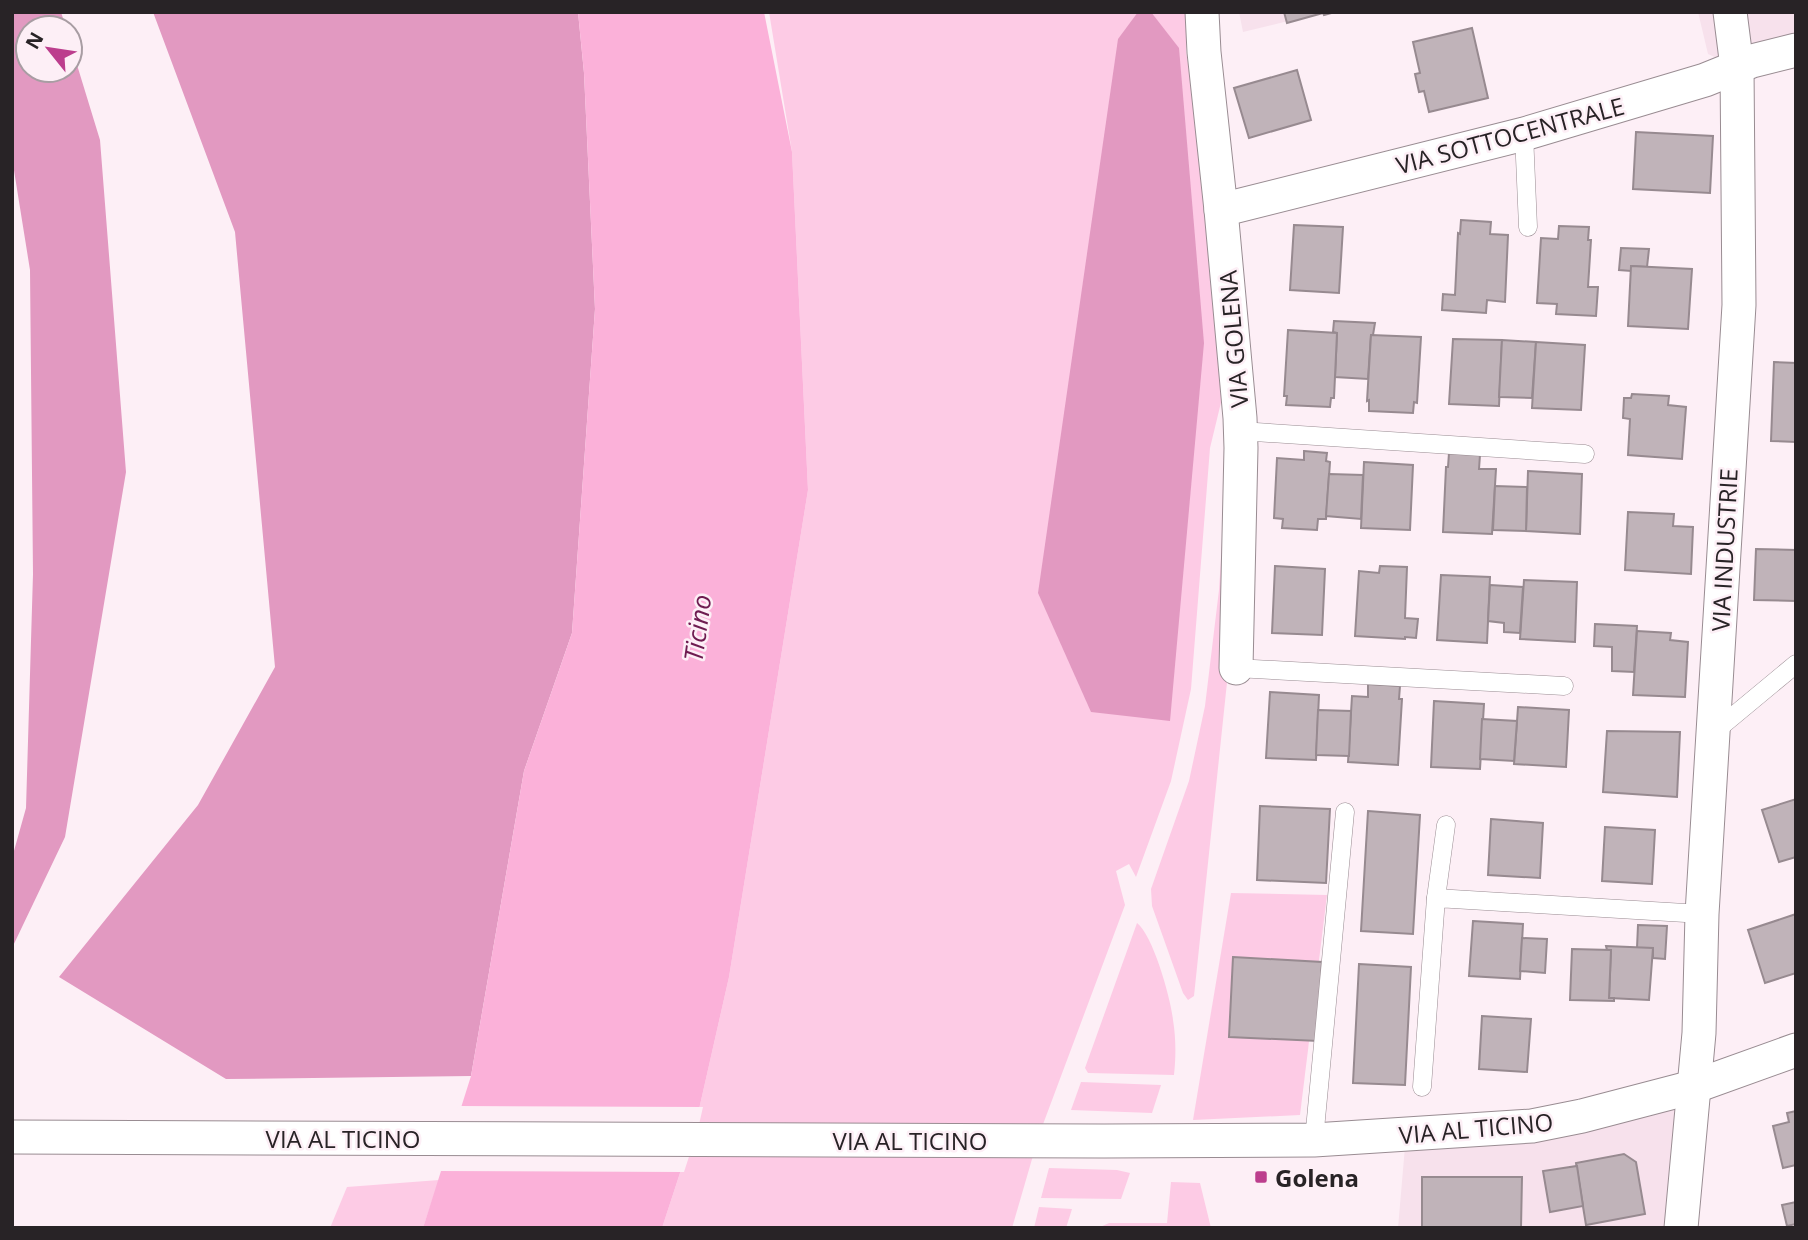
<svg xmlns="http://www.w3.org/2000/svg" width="1808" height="1240" font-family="'Open Sans',sans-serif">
  <rect width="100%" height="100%" fill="#fdeff6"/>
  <g fill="#f7e1ec">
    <polygon points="1239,12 1325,12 1243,32"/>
    <polygon points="1698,12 1796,12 1796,50 1737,67 1708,54"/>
    <polygon points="1693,1087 1681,1228 1398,1228 1406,1135"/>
  </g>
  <g fill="#fdcbe5">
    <polygon points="769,12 1188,12 1186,51 1207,192 1224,390 1210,448 1191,689 1171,781 1136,877 1129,864 1116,871 1125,905 1039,1135 1012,1228 662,1228 695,1127 729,977 808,490 792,152"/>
    <polygon points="1228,449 1228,673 1194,996 1188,1000 1183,993 1152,906 1151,889 1189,781 1205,706 1219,590"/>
    <polygon points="1231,893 1327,895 1300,1115 1193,1120"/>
    <path d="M 1137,923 C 1153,935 1171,999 1173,1020 C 1176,1038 1176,1057 1174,1075 L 1088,1073 L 1085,1068 Z"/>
    <polygon points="1081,1082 1161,1085 1152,1113 1071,1110"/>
    <polygon points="1049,1168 1117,1170 1130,1173 1121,1199 1041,1198"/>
    <polygon points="439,1180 423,1228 330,1228 347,1187"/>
    <polygon points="1171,1182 1200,1183 1211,1228 1098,1228 1109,1223 1167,1223"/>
    <polygon points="1039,1207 1072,1209 1066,1228 1034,1228"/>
  </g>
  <g fill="#e299c1">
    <polygon points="12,12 61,12 66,28 28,28 28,70 70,70 70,42 100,140 126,472 65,837 12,948 12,858 26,808 33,574 30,270 12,158"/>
    <polygon points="153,12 578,12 584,73 595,309 572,633 524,771 471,1076 226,1079 59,977 198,805 275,667 235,232"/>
    <polygon points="1138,12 1151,12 1179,48 1204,343 1170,721 1091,712 1038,593 1118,39"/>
  </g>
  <polygon fill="#fbb1d9" points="578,12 764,12 792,152 808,490 729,977 695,1127 662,1228 423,1228 471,1076 524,771 572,633 595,309 584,73"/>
  <polygon fill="#fdeff6" points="458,1106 703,1107 698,1129 684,1172 438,1171"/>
  <g fill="#c0b3b9" stroke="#978a90" stroke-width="2">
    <polygon points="1284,12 1335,12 1324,15 1323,13 1287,23"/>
    <polygon points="1472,28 1488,98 1429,112 1424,91 1419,92 1415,74 1420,73 1413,42"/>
    <polygon points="1297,70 1311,120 1249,138 1234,88"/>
    <polygon points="1636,132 1713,136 1710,193 1633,189"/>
    <polygon points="1461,220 1491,222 1490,234 1508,235 1505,302 1487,300 1486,313 1442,310 1443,294 1455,295 1458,233 1460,234"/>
    <polygon points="1294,225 1343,227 1339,293 1290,290"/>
    <polygon points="1559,226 1589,227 1588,240 1591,240 1588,287 1598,287 1596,316 1556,314 1557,304 1537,303 1541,238 1558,239"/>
    <polygon points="1621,248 1649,249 1647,267 1631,266 1631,271 1619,270"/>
    <polygon points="1631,266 1692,269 1688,329 1628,326"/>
    <polygon points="1334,321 1375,323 1373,335 1371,335 1368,379 1335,377 1337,333 1333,332"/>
    <polygon points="1288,330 1337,333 1334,398 1331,398 1330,407 1286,405 1287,396 1284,396"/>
    <polygon points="1371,335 1421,337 1417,403 1414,402 1413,413 1369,411 1369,400 1367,401"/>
    <polygon points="1453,339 1502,340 1499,406 1449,404"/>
    <polygon points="1502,340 1536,342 1532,398 1499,397"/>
    <polygon points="1536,342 1585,345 1581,410 1532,408"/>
    <polygon points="1774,362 1796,363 1796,442 1771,441"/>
    <polygon points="1632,394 1669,396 1668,405 1686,407 1682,459 1628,455 1630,419 1623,418 1624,398 1631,398"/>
    <polygon points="1304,451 1327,453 1326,461 1330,462 1326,519 1318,519 1317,530 1282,528 1283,519 1274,518 1277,458 1304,460"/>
    <polygon points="1449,453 1480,455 1479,469 1496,469 1492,534 1443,532 1446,467 1448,467"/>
    <polygon points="1364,462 1413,465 1410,530 1361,528"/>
    <polygon points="1528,471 1582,474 1580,534 1526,531"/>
    <polygon points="1329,474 1363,475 1361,519 1326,516"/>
    <polygon points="1495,486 1527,487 1526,531 1493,530"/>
    <polygon points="1628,512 1674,514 1673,526 1693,527 1691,574 1625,570"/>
    <polygon points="1756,549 1796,550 1796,601 1754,600"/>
    <polygon points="1275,566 1325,569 1322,635 1272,633"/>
    <polygon points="1380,566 1407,567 1405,618 1418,619 1416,638 1405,637 1405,639 1355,636 1359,571 1379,573"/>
    <polygon points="1441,575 1490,577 1487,643 1437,640"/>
    <polygon points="1524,580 1577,582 1575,642 1520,639"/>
    <polygon points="1490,585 1523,587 1520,633 1504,632 1504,623 1488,621"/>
    <polygon points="1595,624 1637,626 1634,672 1612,671 1612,647 1594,646"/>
    <polygon points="1637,631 1671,633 1670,640 1688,642 1685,697 1633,695"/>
    <polygon points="1368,684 1400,686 1399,699 1402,699 1398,765 1348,762 1352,696 1368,697"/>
    <polygon points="1270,692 1319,695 1316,760 1266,758"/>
    <polygon points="1434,701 1484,704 1480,769 1431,767"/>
    <polygon points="1518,707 1569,710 1566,767 1514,764"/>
    <polygon points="1318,710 1351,711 1349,756 1316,755"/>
    <polygon points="1482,719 1517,721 1514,761 1480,759"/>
    <polygon points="1607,731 1680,732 1677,797 1603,792"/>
    <polygon points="1796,799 1796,857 1779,862 1762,810"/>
    <polygon points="1260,806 1330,809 1326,883 1257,880"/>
    <polygon points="1368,811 1420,815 1413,934 1361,931"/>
    <polygon points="1491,819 1543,823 1540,878 1488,875"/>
    <polygon points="1605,827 1655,830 1652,884 1602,881"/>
    <polygon points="1796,914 1796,973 1765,983 1748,930"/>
    <polygon points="1473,921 1523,924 1520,979 1469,976"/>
    <polygon points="1638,925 1667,926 1665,959 1653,958 1653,948 1637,948"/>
    <polygon points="1522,938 1547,939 1545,973 1520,971"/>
    <polygon points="1606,946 1653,948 1649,1000 1609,998 1611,950 1607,950"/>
    <polygon points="1572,949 1611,950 1609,998 1614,998 1614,1001 1570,1000"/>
    <polygon points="1233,957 1322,962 1318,1041 1229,1037"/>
    <polygon points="1359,964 1411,967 1405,1085 1353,1083"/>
    <polygon points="1482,1016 1531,1019 1527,1072 1479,1069"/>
    <polygon points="1796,1111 1796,1165 1783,1168 1773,1126 1789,1122 1787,1113"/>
    <polygon points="1624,1154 1636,1162 1645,1214 1586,1225 1576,1163"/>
    <polygon points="1577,1166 1583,1206 1550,1212 1543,1171"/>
    <polygon points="1422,1177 1522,1177 1521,1228 1422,1228"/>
    <polygon points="1796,1202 1796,1224 1787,1226 1782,1205"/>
  </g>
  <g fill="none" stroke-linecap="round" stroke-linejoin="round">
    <g stroke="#998c92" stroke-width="19">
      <g id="lane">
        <polyline points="1524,134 1528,227"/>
        <polyline points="1240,431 1585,454"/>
        <polyline points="1236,668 1564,686"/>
        <polyline points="1714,732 1796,664"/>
        <polyline points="1436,898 1446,825"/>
        <polyline points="1422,1087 1436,898 1702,914"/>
        <polyline points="1314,1140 1345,812"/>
      </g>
    </g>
    <g stroke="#998c92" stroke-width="35">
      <g id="street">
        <polyline points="1202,12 1204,52 1221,210 1240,418 1241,448 1236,668"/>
        <polyline points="1221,210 1524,134 1705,80 1752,61 1796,50"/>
        <polyline points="12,1137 1104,1141 1314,1140 1532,1126 1582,1116 1693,1087 1796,1050"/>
        <polyline points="1681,1228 1699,1033 1702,914 1739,305 1737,67 1730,12"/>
      </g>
    </g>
    <use href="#lane" stroke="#fff" stroke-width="18"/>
    <use href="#street" stroke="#fff" stroke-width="33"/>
  </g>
  <rect fill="#bc3e8d" stroke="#fdeff6" stroke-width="2.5" x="1254" y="1170" width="14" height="14" rx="3.5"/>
  <g text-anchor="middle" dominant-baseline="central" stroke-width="5" stroke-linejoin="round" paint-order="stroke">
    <g font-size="24" fill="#282326" stroke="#fdeff6">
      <text transform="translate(1510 135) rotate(-15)">VIA SOTTOCENTRALE</text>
      <text transform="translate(1233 339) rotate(-95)">VIA GOLENA</text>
      <text transform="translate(1724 550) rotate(-87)">VIA INDUSTRIE</text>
      <text transform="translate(1476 1128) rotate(-5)">VIA AL TICINO</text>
      <text x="343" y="1138">VIA AL TICINO</text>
      <text x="910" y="1140">VIA AL TICINO</text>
    </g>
    <g font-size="24" font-weight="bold" fill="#282326" stroke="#fdeff6" text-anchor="start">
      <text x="1275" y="1177">Golena</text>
    </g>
    <g font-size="26" font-style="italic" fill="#6e1b50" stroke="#fdeff6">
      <text transform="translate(697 628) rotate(-82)">Ticino</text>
    </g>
  </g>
  <rect width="1808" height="1240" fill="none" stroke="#282326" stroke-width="28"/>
  <g transform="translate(49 49) rotate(300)"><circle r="33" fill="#fdeff6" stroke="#a89da3" stroke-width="2"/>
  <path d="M0-5L12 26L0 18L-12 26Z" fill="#bc3e8d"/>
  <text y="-10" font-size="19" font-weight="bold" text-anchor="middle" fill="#282326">N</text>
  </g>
</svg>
